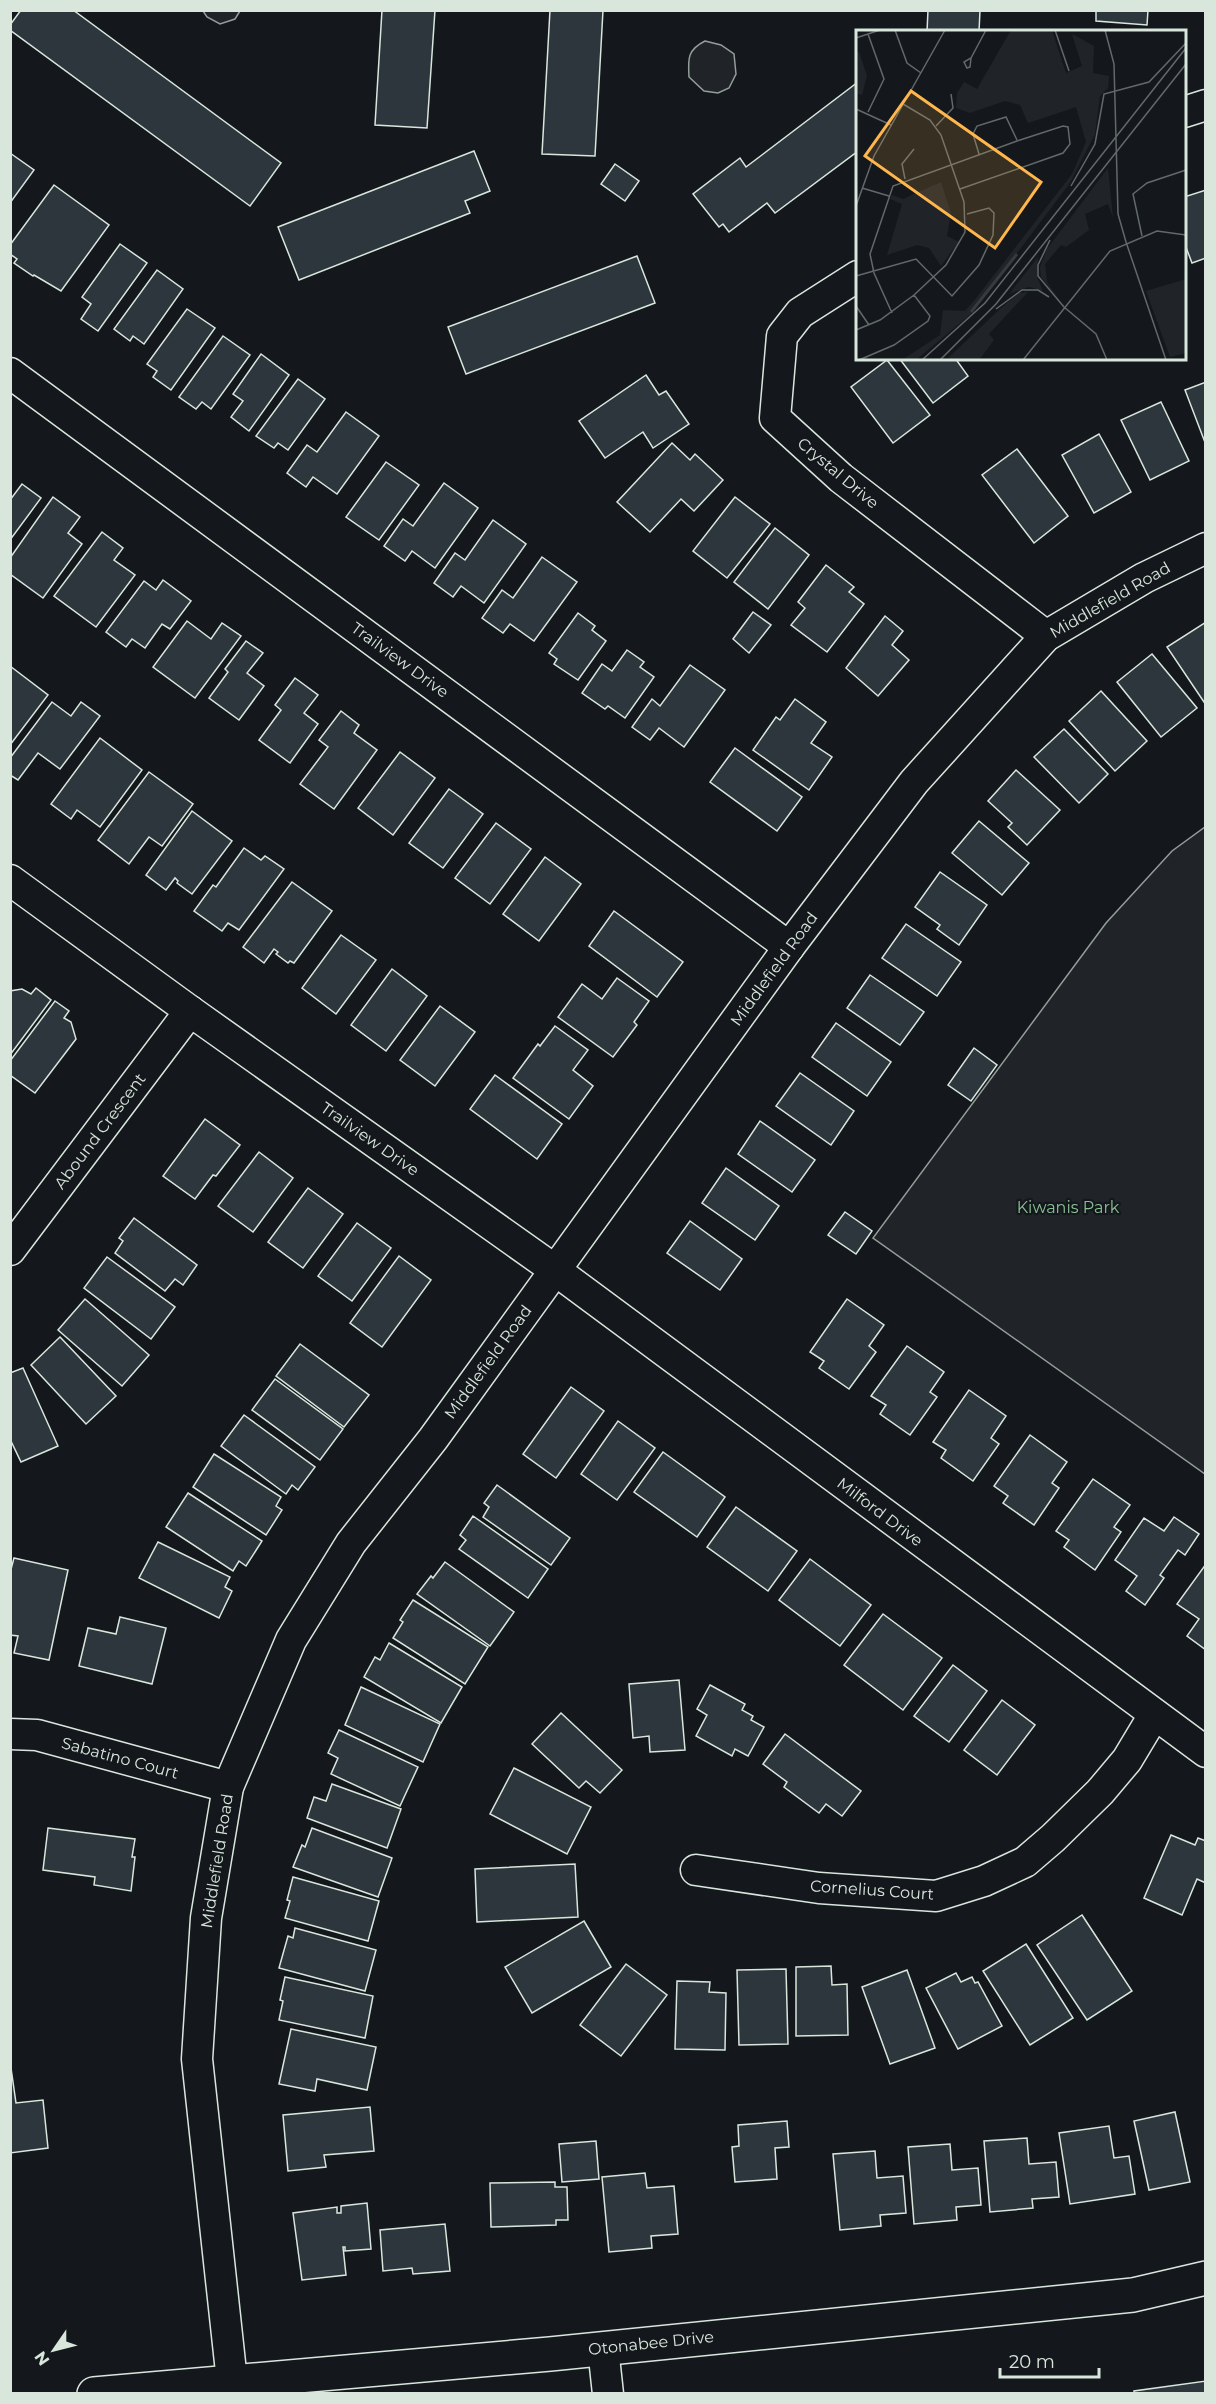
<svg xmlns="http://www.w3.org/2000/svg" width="1216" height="2404" font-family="Montserrat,sans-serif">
  <rect width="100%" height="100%" fill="#14181c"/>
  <g fill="#202428" stroke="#939e99" stroke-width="1.5">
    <polygon points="203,11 240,11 235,19 220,24 207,17"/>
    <path d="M 705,41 L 721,45 L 734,54 L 736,74 L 729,88 L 718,93 L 704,91 L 689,77 C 688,59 687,50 705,41 Z"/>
    <polygon points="1205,827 1205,1474 873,1238 1106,923 1172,851"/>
  </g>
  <g fill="#2c363c" stroke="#d8e6dc" stroke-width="1.5">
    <polygon points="21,10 73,10 281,163 250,206 10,30 10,25"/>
    <polygon points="382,10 435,10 427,128 375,125"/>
    <polygon points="550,10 603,10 595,156 542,154"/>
    <polygon points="928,10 980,10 979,32 927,32"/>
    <polygon points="1096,10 1148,10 1147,25 1096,21"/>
    <polygon points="858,82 858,151 775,213 767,203 729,232 723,224 719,227 693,194 740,158 746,167"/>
    <polygon points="474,151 490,191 465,201 470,213 299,280 278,227"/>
    <polygon points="10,153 34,170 10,203"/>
    <polygon points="615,164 639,181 625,201 601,184"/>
    <polygon points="54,185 109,225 61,291 34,275 33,276 14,263 17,259 10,254 10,245"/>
    <polygon points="1206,190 1206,258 1192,263 1184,242 1184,197"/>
    <polygon points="120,244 147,263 98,331 81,319 91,304 82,297"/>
    <polygon points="637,256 655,303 466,374 448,327"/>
    <polygon points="157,270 183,289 144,344 133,336 130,341 114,329"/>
    <polygon points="187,309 215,328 171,390 153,377 157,371 147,364"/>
    <polygon points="223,336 250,355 211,409 202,402 196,409 179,397"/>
    <polygon points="261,354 289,375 249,431 231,417 243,401 233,394"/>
    <polygon points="899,358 955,358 968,376 933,403"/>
    <polygon points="887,360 930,415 893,443 851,387"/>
    <polygon points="646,375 659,395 666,391 689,424 653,448 643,432 605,458 579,421"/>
    <polygon points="298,379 325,399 288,450 278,443 274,448 256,436"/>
    <polygon points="1206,382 1206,445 1185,390"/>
    <polygon points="1161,402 1189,461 1150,480 1121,420"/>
    <polygon points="346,412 379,436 337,494 313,477 306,487 287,473 307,445 317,452"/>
    <polygon points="1099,434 1131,492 1094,513 1062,455"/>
    <polygon points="672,443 690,460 695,454 723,480 694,511 681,499 650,532 617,502"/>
    <polygon points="1017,449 1068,516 1034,543 982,475"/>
    <polygon points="386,462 419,485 379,540 346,517"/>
    <polygon points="444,483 478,508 435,568 412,551 405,561 384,546 403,519 413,526"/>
    <polygon points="22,484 41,498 10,540 10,500"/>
    <polygon points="53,497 80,517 68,533 82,544 43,598 10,574 10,558"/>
    <polygon points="735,497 770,524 727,578 693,551"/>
    <polygon points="493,520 526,544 484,603 461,586 453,597 434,583 455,553 465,560"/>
    <polygon points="775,528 809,555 768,609 734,582"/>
    <polygon points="102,532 123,548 114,560 135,575 96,627 54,596"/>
    <polygon points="542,557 577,582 534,641 510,624 503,633 482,618 502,590 513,598"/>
    <polygon points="826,565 854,587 849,592 864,604 827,652 791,625 805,608 798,602"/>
    <polygon points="163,580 191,601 170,629 162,624 145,648 132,639 126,647 106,632 144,581 156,590"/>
    <polygon points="753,612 771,625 749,653 733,639"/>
    <polygon points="578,613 595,626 592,630 606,641 578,680 554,664 557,659 549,653"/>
    <polygon points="885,616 903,631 892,645 909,660 878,696 846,668"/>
    <polygon points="187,621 211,639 222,623 241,636 195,698 153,667"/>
    <polygon points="1206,622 1206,705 1167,647"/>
    <polygon points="246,641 263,653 247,673 264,686 239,720 209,698 228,672 225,669"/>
    <polygon points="627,650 644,662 640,667 654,677 625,718 608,706 605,709 582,693 602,664 612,671"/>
    <polygon points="1152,654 1197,708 1161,737 1117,682"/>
    <polygon points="690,665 725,690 684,747 659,728 650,740 632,727 652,699 660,706"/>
    <polygon points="10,666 48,695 10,745"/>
    <polygon points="295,678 318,695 304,713 318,724 290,763 259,740 281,710 275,705"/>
    <polygon points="1101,691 1147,741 1115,771 1069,721"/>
    <polygon points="795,699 826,722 811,743 832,757 809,790 753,750 776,717 780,720"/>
    <polygon points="52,702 71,716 81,702 100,716 60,769 38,753 18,780 10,775 10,758"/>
    <polygon points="341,711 359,725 354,733 377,750 334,809 300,784 328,747 319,740"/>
    <polygon points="1064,729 1108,774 1079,803 1034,757"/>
    <polygon points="100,738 142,770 100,827 77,810 71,819 51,804"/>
    <polygon points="735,748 802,797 777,831 710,782"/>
    <polygon points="400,752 435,778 393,835 358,808"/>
    <polygon points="1016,770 1060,810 1027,845 1008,827 1012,823 988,801"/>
    <polygon points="149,772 193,804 162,846 149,837 129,864 98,840"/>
    <polygon points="449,789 483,814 443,868 409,843"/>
    <polygon points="192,811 232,841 192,894 177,883 178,881 175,878 166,890 146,875"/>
    <polygon points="979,821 1029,863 1002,895 952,853"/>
    <polygon points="496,823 531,849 490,904 455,878"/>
    <polygon points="244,848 261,860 265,856 284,869 239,930 228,923 222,931 194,911 213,885 216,887"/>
    <polygon points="545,857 581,884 539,941 503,914"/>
    <polygon points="940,872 987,905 959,945 937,929 940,925 915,907"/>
    <polygon points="292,882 332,911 294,963 290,961 288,963 276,954 278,952 274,949 264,963 243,947"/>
    <polygon points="614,911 683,962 657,997 589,946"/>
    <polygon points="906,924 961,962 937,996 882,958"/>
    <polygon points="341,935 376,960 336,1014 302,988"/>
    <polygon points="392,969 427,996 386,1051 351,1025"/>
    <polygon points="870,975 924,1012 900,1045 847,1008"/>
    <polygon points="617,978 649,1001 634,1022 637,1025 613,1057 558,1017 582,984 602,999"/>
    <polygon points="36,988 51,1000 10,1055 10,991 22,989 31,994"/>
    <polygon points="55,1001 69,1011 64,1018 71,1022 76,1039 35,1093 10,1075 10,1061"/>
    <polygon points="440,1006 475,1032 435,1086 400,1060"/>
    <polygon points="836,1023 891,1062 867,1096 812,1057"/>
    <polygon points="555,1026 588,1050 573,1070 593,1086 569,1119 513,1078 538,1044 540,1046"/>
    <polygon points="974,1048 997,1065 971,1101 948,1085"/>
    <polygon points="800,1073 854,1111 831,1145 776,1106"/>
    <polygon points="495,1075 562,1124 537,1159 470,1109"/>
    <polygon points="205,1119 240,1145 216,1176 213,1175 195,1199 163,1176"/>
    <polygon points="760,1121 815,1160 792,1192 738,1154"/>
    <polygon points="259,1152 293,1178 253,1232 218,1206"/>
    <polygon points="726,1168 779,1206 755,1240 702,1203"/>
    <polygon points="308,1188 343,1214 303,1268 268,1242"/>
    <polygon points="845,1212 872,1231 856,1254 828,1235"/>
    <polygon points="134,1218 197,1265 183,1285 175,1279 165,1291 115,1253 123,1241 119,1238"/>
    <polygon points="690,1221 742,1259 720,1290 667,1253"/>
    <polygon points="357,1223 391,1248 352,1301 318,1276"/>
    <polygon points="399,1256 431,1280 382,1347 350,1323"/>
    <polygon points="107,1257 175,1307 151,1339 84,1288"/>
    <polygon points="85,1299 149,1355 122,1386 58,1330"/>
    <polygon points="847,1299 884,1325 869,1346 876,1352 849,1389 819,1368 824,1361 810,1352"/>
    <polygon points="60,1337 116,1396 86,1424 31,1365"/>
    <polygon points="300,1344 369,1395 344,1427 276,1376"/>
    <polygon points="907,1346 944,1372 930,1392 937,1397 910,1435 880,1414 886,1405 871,1396"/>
    <polygon points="23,1368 58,1446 21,1462 10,1439 10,1373"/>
    <polygon points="275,1379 343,1429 320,1460 252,1410"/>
    <polygon points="571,1387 604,1411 556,1478 523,1454"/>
    <polygon points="969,1390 1006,1416 991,1438 999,1444 973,1481 941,1458 946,1450 933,1442"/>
    <polygon points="244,1415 315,1467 298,1490 292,1485 286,1494 221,1446"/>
    <polygon points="618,1421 655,1448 617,1500 581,1474"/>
    <polygon points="1030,1435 1067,1462 1052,1483 1059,1488 1034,1525 1003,1503 1008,1496 994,1486"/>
    <polygon points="663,1452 725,1497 697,1537 634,1492"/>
    <polygon points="214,1454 281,1497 276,1506 282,1510 266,1535 193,1487"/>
    <polygon points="1093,1479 1130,1505 1114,1527 1121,1532 1095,1570 1064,1547 1069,1540 1056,1531"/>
    <polygon points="497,1485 570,1538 551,1565 483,1517 489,1507 484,1503"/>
    <polygon points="188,1493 262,1541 246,1566 239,1561 233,1571 166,1527"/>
    <polygon points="736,1507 797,1551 768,1591 707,1547"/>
    <polygon points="473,1516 548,1569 528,1598 459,1549 466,1540 460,1535"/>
    <polygon points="1174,1517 1199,1534 1185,1555 1178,1550 1160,1575 1164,1578 1145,1605 1126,1591 1137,1576 1115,1560 1144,1518 1164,1531"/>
    <polygon points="158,1542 230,1577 225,1587 232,1591 219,1618 139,1578"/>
    <polygon points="14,1558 68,1570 49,1660 14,1653 18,1636 10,1635 10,1573"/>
    <polygon points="810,1559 871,1605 840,1646 779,1600"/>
    <polygon points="445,1562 514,1612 490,1646 417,1594 431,1576 433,1578"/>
    <polygon points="1206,1564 1206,1650 1187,1636 1199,1619 1177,1604"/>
    <polygon points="413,1600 488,1647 465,1684 393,1638 403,1622 400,1620"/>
    <polygon points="883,1614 942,1658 903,1710 844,1665"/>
    <polygon points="120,1617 166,1628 152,1684 79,1666 88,1628 116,1634"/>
    <polygon points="389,1643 462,1687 441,1723 364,1677 375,1657 380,1660"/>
    <polygon points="953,1665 987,1691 949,1742 914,1716"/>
    <polygon points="679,1680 685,1750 650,1752 649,1736 633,1738 629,1684"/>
    <polygon points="710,1685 745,1704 742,1710 753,1716 751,1720 764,1727 748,1756 735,1749 732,1756 696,1736 707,1715 697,1709"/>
    <polygon points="361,1687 440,1724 423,1762 345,1725"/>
    <polygon points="1002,1700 1035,1725 997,1775 964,1750"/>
    <polygon points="561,1713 622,1770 600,1793 586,1781 579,1788 532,1744"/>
    <polygon points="339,1730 418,1767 400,1806 331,1774 338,1758 328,1753"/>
    <polygon points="785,1734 861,1791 842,1816 826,1804 819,1813 784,1787 787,1782 763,1764"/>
    <polygon points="514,1768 591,1807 567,1854 490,1814"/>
    <polygon points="332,1784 401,1809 387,1848 307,1818 314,1797 326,1801"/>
    <polygon points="48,1828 135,1839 132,1857 135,1857 131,1891 94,1885 95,1877 43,1870"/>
    <polygon points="312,1828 392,1858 378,1897 293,1867 302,1845 305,1847"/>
    <polygon points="1171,1835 1195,1845 1198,1838 1206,1841 1206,1883 1197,1879 1182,1915 1144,1898"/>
    <polygon points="575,1864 578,1917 477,1922 475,1869"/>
    <polygon points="293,1877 379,1901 368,1941 285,1918 290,1901 287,1900"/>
    <polygon points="1082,1915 1132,1991 1087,2020 1037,1945"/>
    <polygon points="584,1921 611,1967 532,2013 505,1967"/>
    <polygon points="295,1928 376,1950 365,1991 279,1968 288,1936 293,1938"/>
    <polygon points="1026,1944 1073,2018 1030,2045 983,1971"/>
    <polygon points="626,1964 667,1995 621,2056 580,2025"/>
    <polygon points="831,1966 832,1985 847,1984 848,2035 796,2036 796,1967"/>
    <polygon points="786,1969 788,2044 739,2045 737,1970"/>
    <polygon points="907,1970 935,2048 890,2064 862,1987"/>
    <polygon points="956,1973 961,1982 972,1977 975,1983 978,1982 1002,2026 958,2049 926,1988"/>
    <polygon points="285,1977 373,1996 365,2038 279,2020 283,2001 280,2000"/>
    <polygon points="677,1981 710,1982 709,1992 726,1993 725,2050 675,2049"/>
    <polygon points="291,2029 376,2047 367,2090 317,2079 315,2091 279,2084"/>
    <polygon points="10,2061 16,2103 43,2100 48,2148 10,2153"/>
    <polygon points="370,2107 374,2151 324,2155 326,2167 288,2171 283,2115"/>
    <polygon points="1175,2112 1190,2182 1149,2190 1134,2121"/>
    <polygon points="787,2121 789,2147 775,2148 777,2179 735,2182 732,2147 739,2146 738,2125"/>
    <polygon points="1109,2126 1114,2158 1129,2156 1135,2194 1070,2204 1059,2133"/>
    <polygon points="1027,2138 1029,2164 1056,2162 1059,2197 1032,2199 1033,2208 990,2212 984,2141"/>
    <polygon points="596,2141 599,2179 562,2182 559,2144"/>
    <polygon points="950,2144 952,2170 978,2168 981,2205 956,2207 957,2220 914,2224 908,2147"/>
    <polygon points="875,2151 877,2178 903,2176 906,2213 880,2215 881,2226 840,2230 833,2154"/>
    <polygon points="645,2173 647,2188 674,2186 678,2234 651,2236 652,2248 609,2252 602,2177"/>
    <polygon points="555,2182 555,2187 567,2187 568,2220 556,2220 556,2225 491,2227 490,2183"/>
    <polygon points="367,2203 371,2249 345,2251 345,2247 343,2247 346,2275 302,2280 293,2213 337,2207 337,2213 341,2213 341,2206"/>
    <polygon points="445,2224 450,2271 413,2274 412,2268 383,2271 380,2230"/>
    <polygon points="1206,2381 1206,2394 1134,2394 1134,2391"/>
  </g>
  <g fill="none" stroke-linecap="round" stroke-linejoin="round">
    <g stroke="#d8e6dc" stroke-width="33">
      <g id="street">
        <polyline points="1184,112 1206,105"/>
        <polyline points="858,276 800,313 782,336 775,418 841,478 1046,636"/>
        <polyline points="10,373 789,947"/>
        <polyline points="10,880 190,1011 555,1270 1206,1752"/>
        <polyline points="10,1250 190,1011"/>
        <polyline points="10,1734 37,1735 228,1787"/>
        <polyline points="696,1870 819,1888 936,1896 984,1881 1025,1862 1053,1838 1100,1792 1127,1760 1154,1715"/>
        <polyline points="603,2348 608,2394"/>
        <polyline points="232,2381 197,2059 206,1918 228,1787 291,1640 351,1543 433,1439 789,947 914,782 1046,636 1144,578 1206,548"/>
      </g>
    </g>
    <g stroke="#d8e6dc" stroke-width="36">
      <polyline id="secondary" points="94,2394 550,2354 1133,2295 1206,2278"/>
    </g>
    <use href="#street" stroke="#14181c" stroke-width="30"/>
    <use href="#secondary" stroke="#14181c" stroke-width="33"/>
  </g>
  <g text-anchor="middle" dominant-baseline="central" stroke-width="4.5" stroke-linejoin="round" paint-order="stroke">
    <g font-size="16" fill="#d8e6dc" stroke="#14181c">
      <text transform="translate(838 473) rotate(40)">Crystal Drive</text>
      <text transform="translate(1110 600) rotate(-30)">Middlefield Road</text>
      <text transform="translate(400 660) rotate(36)">Trailview Drive</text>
      <text transform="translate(774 969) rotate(-54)">Middlefield Road</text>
      <text transform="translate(100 1131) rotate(-53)">Abound Crescent</text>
      <text transform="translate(370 1139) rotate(35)">Trailview Drive</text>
      <text transform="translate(488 1362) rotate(-54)">Middlefield Road</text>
      <text transform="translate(880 1512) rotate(37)">Milford Drive</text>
      <text transform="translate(120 1758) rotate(15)">Sabatino Court</text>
      <text transform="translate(217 1861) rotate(-81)">Middlefield Road</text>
      <text transform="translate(872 1890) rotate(4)">Cornelius Court</text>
      <text transform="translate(651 2343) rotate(-6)">Otonabee Drive</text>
    </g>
    <g font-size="16" fill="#8ac095" stroke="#14181c">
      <text x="1068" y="1207">Kiwanis Park</text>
    </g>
  </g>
  <g transform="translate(856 30)">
    <rect width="330" height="330" fill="#14181c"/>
    <path d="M 155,0 L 196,0 L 210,43 L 226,36 L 216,4 L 238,16 L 237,43 L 253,46 L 252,58 L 244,66 L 239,104 L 214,153 L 115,284 L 60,330 L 46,330 L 84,305 L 87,280 L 109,281 L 121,267 L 216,144 L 230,112 L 220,77 L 172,93 L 164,75 L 149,71 L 114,83 L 100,78 L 101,63 L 108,52 L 121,59 ZM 3,22 L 11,46 L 6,65 L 0,63 L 0,23 ZM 252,138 L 257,188 L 252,174 L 229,184 L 233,200 L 210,217 L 205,215 L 189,234 L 191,252 L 204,270 L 185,247 L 184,237 L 191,219 ZM 85,152 L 95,183 L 91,206 L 103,212 L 99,217 L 85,236 L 73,218 L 61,215 L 31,225 L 46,174 L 34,169 L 36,165 L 47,169 ZM 182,227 L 181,247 L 187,261 L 173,257 L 153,264 ZM 330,249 L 330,323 L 314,327 L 290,261 ZM 172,262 L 133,304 L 138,310 L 123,330 L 90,330 L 145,278 L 163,263 Z" fill="#202428"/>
    <path fill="none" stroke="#363b3e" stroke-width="3" d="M 115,282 L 161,224"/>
    <path fill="none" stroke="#626a69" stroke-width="1.5" d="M 39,0 L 51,33 L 65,43M 199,0 L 213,41M 249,0 L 258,34 L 262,184 L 270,212M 12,4 L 28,49 L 12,82M 0,8 L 24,0M 115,28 L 114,37 L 111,38 L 108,32 L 115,28 L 130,0M 0,79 L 35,95M 80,96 L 97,78 L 95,64M 123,124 L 117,104 L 121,96 L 150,87 L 161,110M 49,149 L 46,134 L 58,119M 215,156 L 239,114 L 248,64 L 293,52 L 330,13M 6,158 L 33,166M 0,176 L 18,126 L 89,0M 286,206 L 277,164 L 291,153 L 330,140M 194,210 L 182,235 L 182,246 L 208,277M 270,212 L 310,330M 0,246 L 60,229 L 96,266 L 123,235 L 137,205 L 138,183 L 133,178 L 111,184M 0,276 L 13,295M 208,277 L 240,304 L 251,330M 140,279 L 166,260 L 182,260 L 193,267M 36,283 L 18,243 L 14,224 L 37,156 L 161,111 L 207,96 L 212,97 L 214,114 L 207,123 L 104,159M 0,300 L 24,290 L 58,265 L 90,235 L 109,202 L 108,172 L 85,105 L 74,90 L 47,74M 3,330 L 38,315 L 72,291 L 74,286 L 58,265M 66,330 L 129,273 L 330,18M 84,330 L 140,274 L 330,34M 167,330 L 254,221 L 301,201 L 330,205"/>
    <path fill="#ffb74d" fill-opacity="0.15" stroke="#ffb74d" stroke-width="3" d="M 55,61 L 185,152 L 139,218 L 9,126 Z"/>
    <rect width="330" height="330" fill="none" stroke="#d8e6dc" stroke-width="3"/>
  </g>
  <rect width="1216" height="2404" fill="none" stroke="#d8e6dc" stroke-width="24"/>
  <g transform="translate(54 2350) rotate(235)" stroke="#14181c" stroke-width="4.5" paint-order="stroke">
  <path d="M0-4.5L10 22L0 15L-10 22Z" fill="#d8e6dc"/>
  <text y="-9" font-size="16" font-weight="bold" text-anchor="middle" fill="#d8e6dc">N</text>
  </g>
  <path d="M1000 2368v9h99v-9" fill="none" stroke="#d8e6dc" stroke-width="3"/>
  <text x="1009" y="2368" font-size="18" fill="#d8e6dc" stroke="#14181c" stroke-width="4.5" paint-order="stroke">20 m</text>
</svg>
